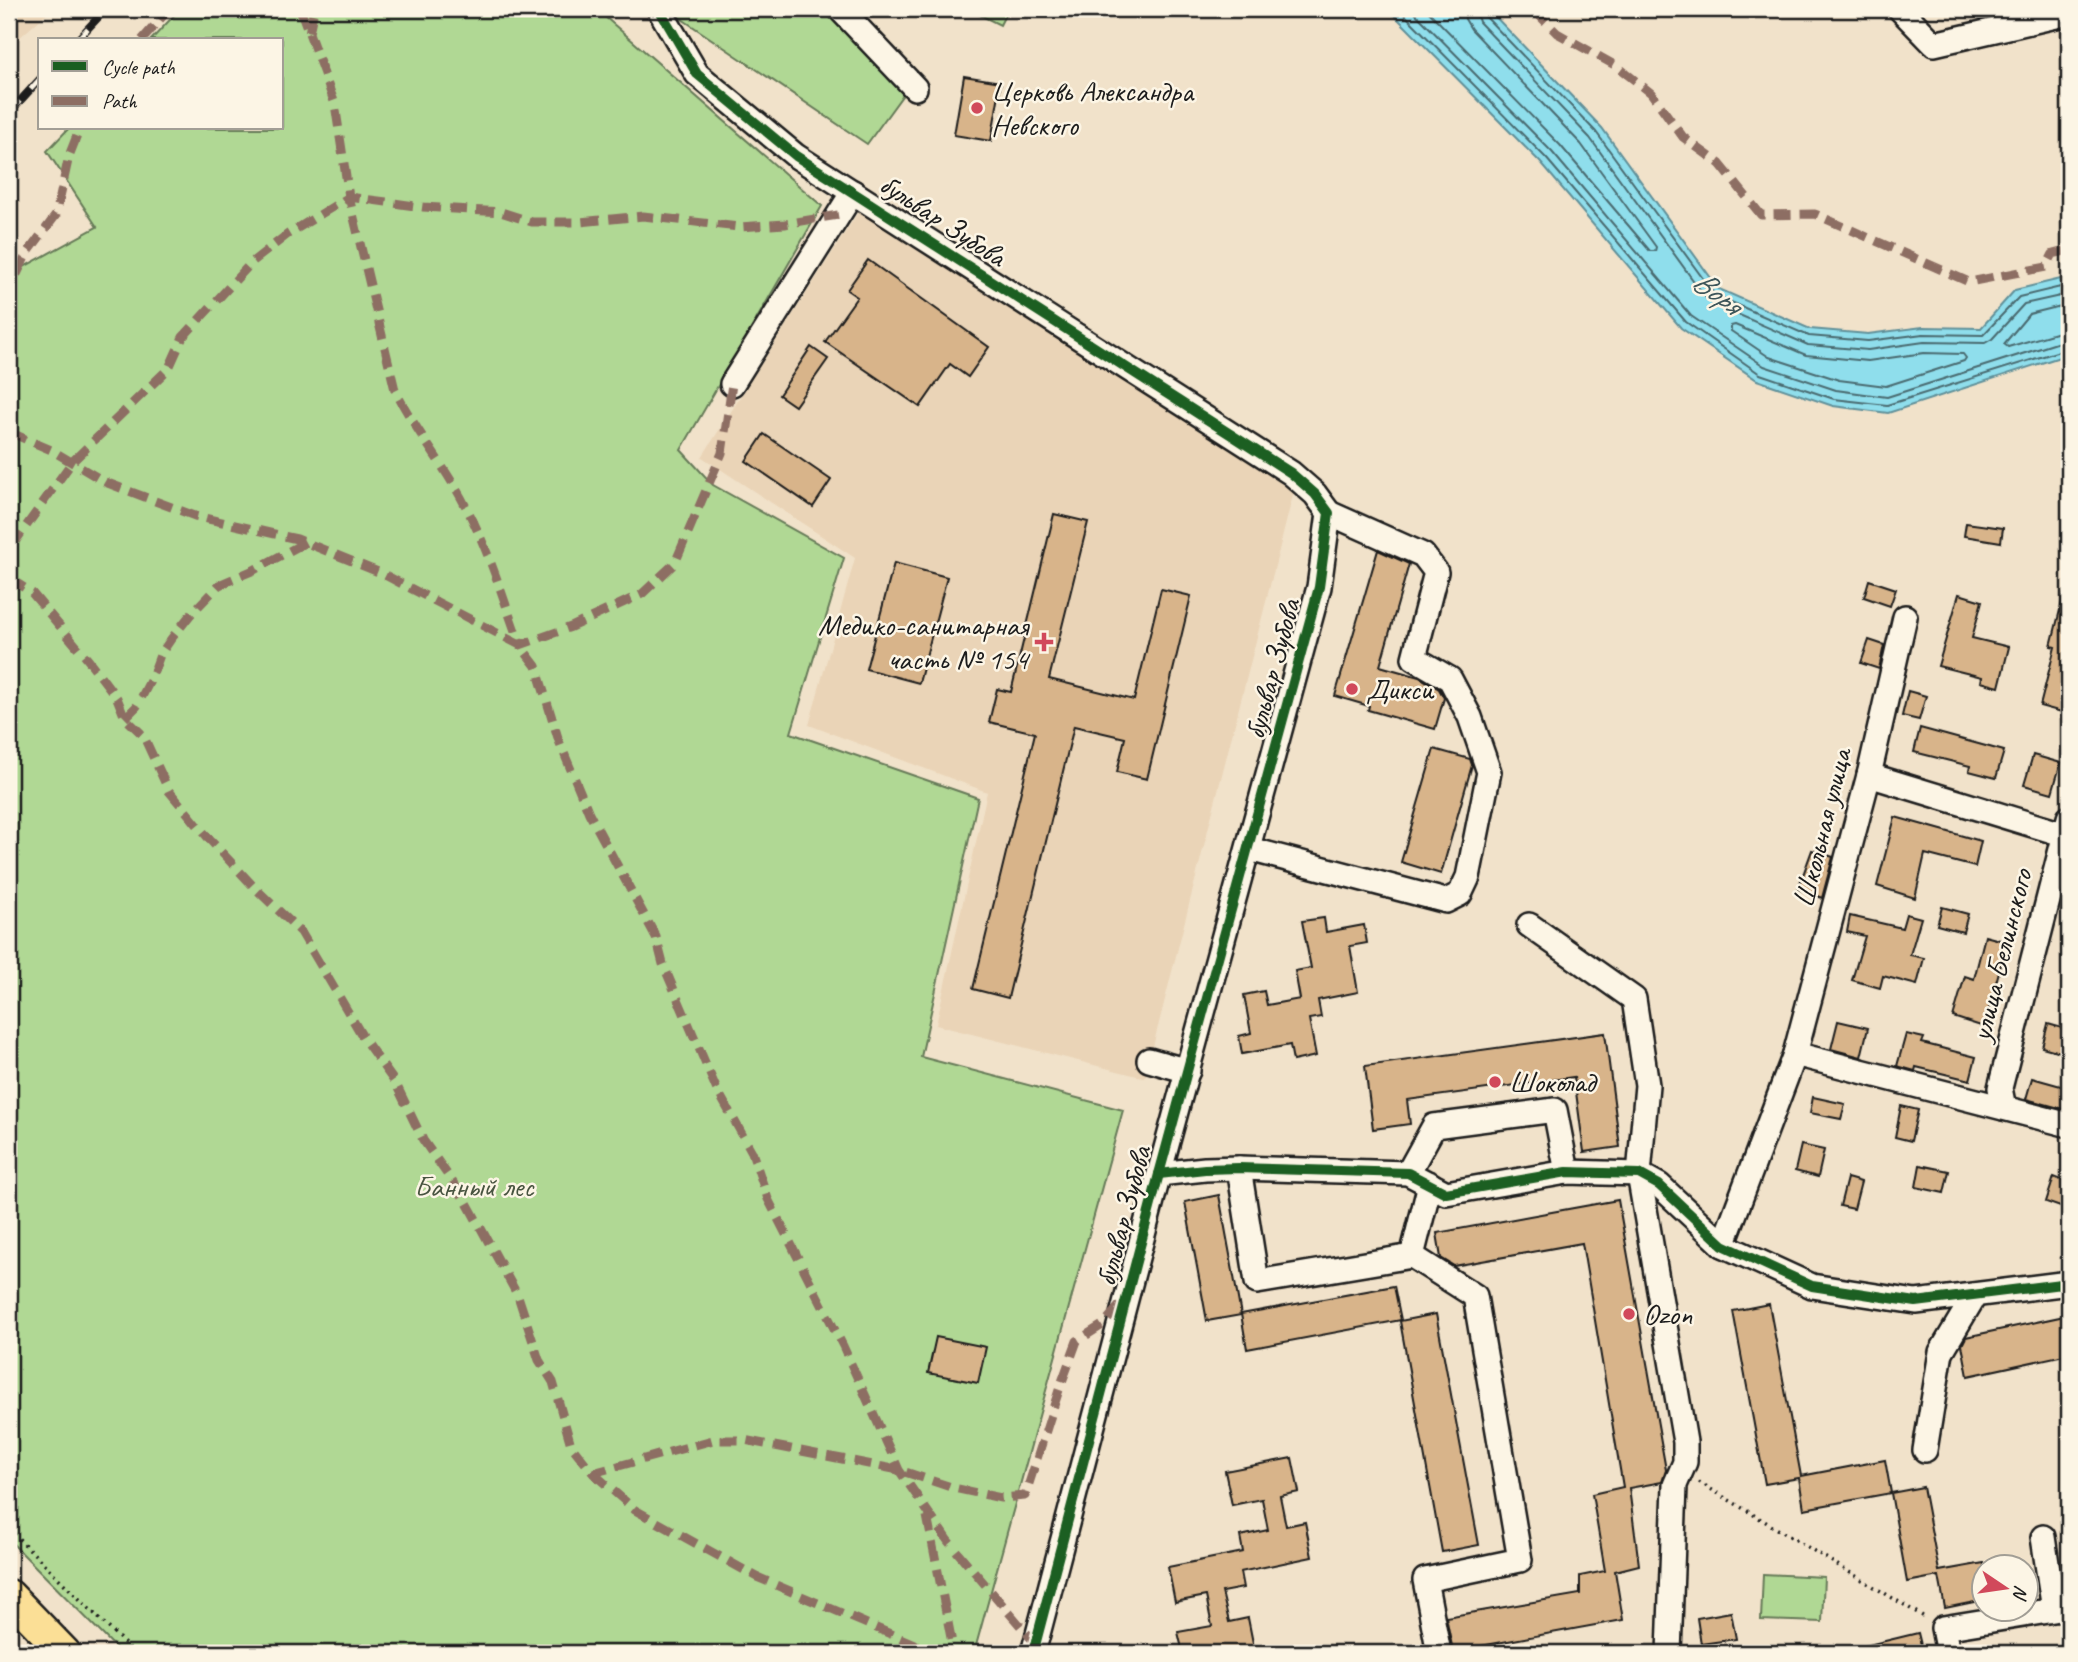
<svg xmlns="http://www.w3.org/2000/svg" width="2078" height="1662" font-family="Caveat,sans-serif">
  <rect width="100%" height="100%" fill="#f1e2ca"/>
  <filter id="ink" filterUnits="userSpaceOnUse"><feTurbulence type="fractalNoise" baseFrequency=".0143" numOctaves="2"/><feDisplacementMap in="SourceGraphic" scale="14" xChannelSelector="R" yChannelSelector="G"/><feConvolveMatrix kernelMatrix="1 2 1 2 8 2 1 2 1" color-interpolation-filters="sRGB"/></filter>
  <g filter="url(#ink)">
    <g fill="#ead4b7">
      <polygon points="9,9 52,9 9,47"/>
      <polygon points="859,211 1294,491 1145,1078 936,1025 987,792 809,725 855,558 702,457"/>
    </g>
    <g fill="#b0d894" stroke="#667a58" stroke-width="2">
      <polygon points="180,9 596,9 822,206 681,450 713,485 844,558 791,733 978,798 921,1057 1123,1110 974,1653 121,1653 9,1540 9,275 97,227 47,151 69,128 282,128 282,40 151,40"/>
      <polygon points="673,9 825,9 904,93 867,144 673,13"/>
      <polygon points="968,9 1008,9 1000,25"/>
      <polygon points="1763,1574 1824,1577 1822,1622 1761,1620"/>
    </g>
    <polygon fill="#8fdeec" stroke="#619099" stroke-width="2" points="1388,9 1488,9 1602,128 1719,289 1810,329 1868,334 1923,327 1981,328 2015,290 2069,277 2069,354 1888,413 1833,406 1757,380 1681,328 1540,162"/>
    <g fill="none" stroke-linecap="round" stroke-linejoin="round">
      <g stroke="#4a6a6f" stroke-width="2">
        <polyline points="1399,9 1546,158 1686,322 1760,374 1834,399 1887,405 2069,348"/>
        <polyline points="1411,9 1552,152 1691,316 1764,366 1836,390 1887,397 2069,339"/>
        <polyline points="1426,9 1560,145 1650,251 1655,251 1656,247 1581,144 1471,29 1465,19 1464,9"/>
        <polyline points="1475,9 1479,22 1590,138 1706,298 1712,303 1808,345 1868,350 1924,342 1985,343 1992,339 2024,304 2069,294"/>
        <polyline points="1484,9 1485,16 1596,132 1715,295 1809,336 1868,341 1923,334 1983,335 2019,297 2069,285"/>
        <polyline points="2069,304 2029,314 2004,344 2008,347 2069,329"/>
        <polygon points="1735,325 1806,355 1868,361 1924,353 1963,354 1966,358 1964,361 1886,386 1839,380 1769,357 1731,331 1731,326"/>
      </g>
    </g>
    <g fill="#d8b48a" stroke="#1c1c1c" stroke-width="2">
      <polygon points="964,76 1001,82 991,141 954,135"/>
      <polygon points="868,260 989,347 968,377 950,364 920,407 825,342 857,297 847,290"/>
      <polygon points="811,347 828,359 795,406 779,395"/>
      <polygon points="764,434 831,480 813,507 746,461"/>
      <polygon points="1054,514 1088,522 1049,679 1134,700 1161,589 1191,596 1147,779 1117,772 1125,738 1074,726 1008,998 973,989 1035,733 989,722 997,689 1011,692"/>
      <polygon points="1966,523 2003,528 2001,542 1964,536"/>
      <polygon points="1378,550 1409,564 1380,666 1419,677 1439,689 1444,698 1435,729 1368,710 1369,706 1335,696"/>
      <polygon points="894,563 947,577 919,683 866,669"/>
      <polygon points="1869,580 1896,589 1890,606 1864,597"/>
      <polygon points="1959,594 1982,601 1972,638 2009,647 1999,687 1981,682 1982,677 1938,666"/>
      <polygon points="2064,594 2069,594 2069,714 2040,706 2055,647 2051,646"/>
      <polygon points="1869,640 1884,645 1879,669 1861,663"/>
      <polygon points="1908,691 1926,696 1919,720 1902,716"/>
      <polygon points="1920,728 2004,751 1996,778 1969,771 1970,766 1914,752"/>
      <polygon points="1434,749 1470,759 1472,765 1441,874 1401,862"/>
      <polygon points="2033,755 2061,763 2052,793 2024,785"/>
      <polygon points="1895,817 1981,841 1975,867 1925,854 1915,898 1877,886"/>
      <polygon points="1812,850 1833,857 1822,898 1798,889"/>
      <polygon points="1942,907 1968,914 1963,932 1937,925"/>
      <polygon points="1906,914 1921,918 1910,955 1924,958 1917,985 1883,976 1880,988 1852,980 1865,936 1847,932 1850,916 1902,928"/>
      <polygon points="1324,918 1326,932 1364,925 1367,943 1350,946 1358,992 1318,1000 1321,1017 1309,1019 1316,1056 1293,1061 1290,1045 1242,1054 1239,1036 1251,1033 1244,995 1264,991 1267,1005 1300,999 1295,971 1311,968 1302,921"/>
      <polygon points="1985,936 2007,942 1984,1027 1953,1017 1965,976 1974,979"/>
      <polygon points="1838,1021 1868,1028 1861,1057 1831,1049"/>
      <polygon points="2048,1024 2069,1030 2064,1053 2042,1047"/>
      <polygon points="1605,1033 1620,1147 1584,1152 1574,1077 1407,1100 1410,1124 1373,1129 1365,1066"/>
      <polygon points="1906,1034 1924,1038 1922,1043 1976,1057 1970,1080 1916,1067 1915,1071 1897,1066"/>
      <polygon points="2032,1078 2068,1088 2063,1109 2026,1099"/>
      <polygon points="1813,1097 1845,1104 1841,1119 1810,1113"/>
      <polygon points="1901,1106 1918,1110 1911,1141 1895,1137"/>
      <polygon points="1801,1145 1824,1150 1818,1177 1795,1171"/>
      <polygon points="1920,1165 1949,1171 1944,1193 1916,1187"/>
      <polygon points="2054,1177 2069,1183 2069,1210 2046,1202"/>
      <polygon points="1847,1178 1861,1182 1854,1209 1840,1206"/>
      <polygon points="1219,1195 1241,1315 1207,1321 1185,1202"/>
      <polygon points="1618,1200 1666,1470 1662,1482 1629,1488 1639,1565 1615,1571 1623,1620 1453,1651 1446,1617 1580,1594 1580,1576 1605,1571 1592,1494 1623,1487 1582,1243 1454,1266 1441,1258 1437,1233"/>
      <polygon points="1394,1286 1401,1320 1247,1349 1241,1314"/>
      <polygon points="1769,1304 1801,1476 1885,1460 1891,1493 1804,1509 1799,1478 1765,1484 1733,1311"/>
      <polygon points="1436,1314 1479,1545 1442,1552 1400,1321"/>
      <polygon points="2069,1315 2069,1354 1968,1376 1962,1345 1966,1337"/>
      <polygon points="936,1337 986,1347 978,1383 928,1373"/>
      <polygon points="1292,1458 1299,1492 1280,1496 1286,1526 1305,1522 1312,1557 1240,1572 1243,1588 1222,1592 1229,1622 1248,1618 1255,1653 1183,1653 1178,1632 1212,1626 1206,1596 1175,1602 1168,1567 1243,1552 1240,1536 1268,1530 1262,1499 1232,1505 1225,1471"/>
      <polygon points="1923,1487 1939,1571 1984,1563 1984,1600 1945,1608 1939,1576 1907,1582 1891,1493"/>
      <polygon points="1731,1612 1736,1639 1701,1644 1697,1618"/>
      <polygon points="1918,1633 1923,1653 1857,1653 1856,1648"/>
    </g>
    <g fill="none" stroke-linecap="round" stroke-linejoin="round">
      <g stroke="#1c1c1c" stroke-width="28">
        <g id="minor">
          <polyline points="659,9 697,74 796,156 1291,473 1315,494 1329,513 1319,587 1159,1174 1033,1653"/>
          <polyline points="840,9 915,88"/>
          <polyline points="1900,9 1934,44 2069,13"/>
          <polyline points="732,384 853,192"/>
          <polyline points="1869,775 2069,836"/>
          <polyline points="1249,849 1446,901 1460,894 1468,877 1489,772 1470,717 1450,679 1414,658 1436,572 1423,555 1329,513"/>
          <polyline points="1529,925 1634,999 1647,1085 1639,1174 1685,1442 1685,1462 1675,1485 1669,1653"/>
          <polyline points="1795,1054 2069,1125"/>
          <polyline points="1149,1060 1188,1071"/>
          <polyline points="2004,1108 2000,1088 2069,818"/>
          <polyline points="1239,1168 1257,1282 1412,1256 1430,1184"/>
          <polyline points="1408,1173 1434,1126 1555,1110 1567,1172"/>
          <polyline points="1159,1174 1205,1169 1239,1168 1408,1173 1446,1193 1567,1172 1639,1174 1659,1185 1723,1245 1812,1286 1916,1302 2069,1283"/>
          <polyline points="1723,1245 1795,1054 1869,775 1905,617"/>
          <polyline points="1412,1256 1475,1296 1520,1560 1425,1580 1439,1653"/>
          <polyline points="1925,1450 1941,1352 1975,1295"/>
          <polyline points="1948,1653 1943,1628 2054,1610 2043,1537"/>
        </g>
      </g>
      <g stroke="#1c1c1c" stroke-width="35">
        <polyline id="major" points="9,1595 65,1653"/>
      </g>
      <g stroke="#1c1c1c" stroke-width="3.5" stroke-dasharray="2 5" stroke-linecap="butt">
        <polyline points="1699,1482 1926,1618"/>
        <polyline points="9,1529 134,1653"/>
        <polyline points="341,1653 360,1650 494,1649 521,1653"/>
      </g>
      <use href="#minor" stroke="#fcf5e5" stroke-width="23"/>
      <use href="#major" stroke="#fbdf96" stroke-width="30"/>
      <g stroke="#1c1c1c" stroke-width="8">
        <g id="rail">
          <polyline points="77,40 106,9"/>
          <polyline points="9,113 40,79"/>
        </g>
      </g>
      <use href="#rail" stroke="#fcf5e5" stroke-width="5" stroke-dasharray="16" stroke-linecap="butt"/>
      <g stroke="#8d6e63" stroke-width="9" stroke-dasharray="18 9" stroke-linecap="butt">
        <polyline points="300,9 309,33 314,9"/>
        <polyline points="1533,9 1557,33 1618,67 1651,93 1683,137 1720,164 1761,215 1815,214 1969,282 2046,267 2053,254 2069,250"/>
        <path d="M 309,33 L 335,104 L 349,197 L 395,390 C 415,430 444,465 465,505 C 488,548 503,598 520,645 L 571,627 L 642,594 L 675,563 L 722,453 L 732,384"/>
        <polyline points="142,40 169,9"/>
        <polyline points="9,300 10,289 26,255 56,215 69,156 80,128"/>
        <polyline points="9,432 51,450 105,482 195,516 297,539 381,573 520,645 536,666 559,741 589,813 656,937 663,964 716,1088 752,1152 768,1199 843,1346 899,1470 948,1541 1035,1643"/>
        <polyline points="9,546 17,539 72,462 169,368 183,337 252,262 288,234 349,197 423,207 501,212 532,222 580,222 643,216 739,227 785,224 838,215"/>
        <polyline points="9,578 32,593 89,661 117,698 125,718 143,735 169,791 210,840 256,889 301,932 364,1039 396,1084 423,1140 466,1201 518,1296 539,1360 553,1382 571,1445 593,1473 713,1440 744,1440 899,1470 954,1488 1001,1498 1025,1496 1059,1390 1077,1341 1104,1324 1120,1305"/>
        <polyline points="125,718 137,706 152,677 160,655 171,639 191,614 219,585 254,570 306,542"/>
        <polyline points="593,1473 635,1510 757,1577 935,1653"/>
        <polyline points="927,1516 954,1653"/>
      </g>
      <g stroke="#fcf5e5" stroke-width="15">
        <g id="cycleway">
          <polyline points="659,9 697,74 796,156 1291,473 1315,494 1329,513 1319,587 1159,1174 1033,1653"/>
          <polyline points="1159,1174 1205,1169 1239,1168 1408,1173 1446,1193 1567,1172 1639,1174 1659,1185 1723,1245 1812,1286 1916,1302 2069,1283"/>
        </g>
      </g>
      <use href="#cycleway" stroke="#1b5e20" stroke-width="10"/>
    </g>
  </g>
  <g fill="#d1495b" stroke="#fcf5e5" stroke-width="2.5">
    <circle cx="977" cy="108" r="7"/>
    <path d="M1040.5 631.5h7v7h7v7h-7v7h-7v-7h-7v-7h7z"/>
    <circle cx="1352" cy="689" r="7"/>
    <circle cx="1495" cy="1082" r="7"/>
    <circle cx="1629" cy="1314" r="7"/>
  </g>
  <g text-anchor="middle" dominant-baseline="central" stroke-width="5" stroke-linejoin="round" paint-order="stroke">
    <g font-size="30" fill="#1c1c1c" stroke="#fcf5e5" text-anchor="start">
      <text x="991" y="91">Церковь Александра<tspan x="991" dy="34">Невского</tspan></text>
      <text x="1028" y="625" text-anchor="end">Медико-санитарная<tspan x="1028" dy="34">часть № 154</tspan></text>
      <text x="1366" y="689">Дикси</text>
      <text x="1509" y="1082">Шоколад</text>
      <text x="1643" y="1314">Ozon</text>
    </g>
    <g font-size="30" fill="#1c1c1c" stroke="#fcf5e5">
      <text transform="translate(943 220) rotate(33)">бульвар Зубова</text>
      <text transform="translate(1272 669) rotate(-75)">бульвар Зубова</text>
      <text transform="translate(1822 828) rotate(-76)">Школьная улица</text>
      <text transform="translate(2001 955) rotate(-76)">улица Белинского</text>
      <text transform="translate(1123 1216) rotate(-75)">бульвар Зубова</text>
    </g>
    <g font-size="30" fill="#485440" stroke="#fcf5e5">
      <text x="474" y="1186">Банный лес</text>
    </g>
    <g font-size="32" font-style="italic" fill="#3e565a" stroke="#fcf5e5">
      <text transform="translate(1717 292) rotate(37)">Воря</text>
    </g>
  </g>
  <rect width="2078" height="1662" fill="none" stroke="#fcf5e5" stroke-width="35"/>
  <rect x="18" y="18" width="2043" height="1627" fill="none" stroke="#1c1c1c" stroke-width="2.5" filter="url(#ink)"/>
  <rect x="38" y="38" width="245" height="91" fill="#fcf5e5" stroke="#a29e95" stroke-width="2"/>
  <rect x="52" y="61" width="35" height="10" fill="#1b5e20" stroke="#a29e95" stroke-width="2"/>
  <text x="102" y="74" font-size="21" fill="#1c1c1c">Cycle path</text>
  <rect x="52" y="96" width="35" height="10" fill="#8d6e63" stroke="#a29e95" stroke-width="2"/>
  <text x="102" y="108" font-size="21" fill="#1c1c1c">Path</text>
  <g transform="translate(2005 1588) rotate(103)"><circle r="33" fill="#fcf5e5" stroke="#a29e95" stroke-width="2"/>
  <path d="M0-5L12 26L0 18L-12 26Z" fill="#d1495b"/>
  <text y="-10" font-size="19" font-weight="bold" text-anchor="middle" fill="#1c1c1c">N</text>
  </g>
</svg>
